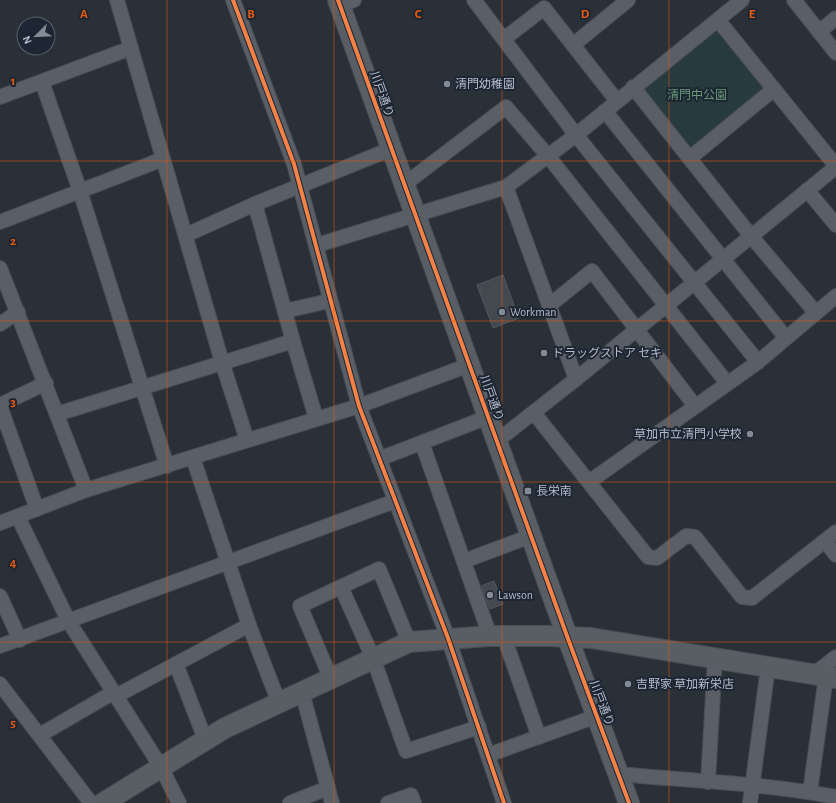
<svg xmlns="http://www.w3.org/2000/svg" width="836" height="803" font-family="'Alegreya Sans','Noto Sans JP',sans-serif">
  <rect width="100%" height="100%" fill="#2a3038"/>
  <polygon fill="#273a3e" points="716,29 768,90 690,152 639,89"/>
  <g fill="#444950" stroke="#52575f">
    <polygon points="503,275 519,318 493,328 477,285"/>
    <polygon points="494,581 503,604 490,609 481,586"/>
  </g>
  <g fill="none" stroke-linecap="round" stroke-linejoin="round">
    <g stroke="#484c53" stroke-width="16">
      <g id="street">
        <polyline points="117,0 222,362 247,440"/>
        <polyline points="233,0 294,164 359,406 448,638 504,803"/>
        <polyline points="474,0 576,135 758,362"/>
        <polyline points="794,0 836,53"/>
        <polyline points="340,6 354,0"/>
        <polyline points="718,20 836,166"/>
        <polyline points="819,32 836,18"/>
        <polyline points="504,39 544,8 617,101"/>
        <polyline points="573,45 628,0"/>
        <polyline points="42,82 80,191 167,466"/>
        <polyline points="633,87 751,236 816,313"/>
        <polyline points="0,97 131,48"/>
        <polyline points="605,111 786,338"/>
        <polyline points="690,158 774,89"/>
        <polyline points="405,184 506,107 548,156 727,383"/>
        <polyline points="506,187 576,379"/>
        <polyline points="807,190 836,225"/>
        <polyline points="255,204 293,341 316,418"/>
        <polyline points="0,222 163,159"/>
        <polyline points="186,235 255,204 391,149"/>
        <polyline points="317,245 506,187 576,135 742,0"/>
        <polyline points="0,268 86,490"/>
        <polyline points="551,304 592,271 695,406"/>
        <polyline points="285,311 329,301"/>
        <polyline points="0,324 18,312"/>
        <polyline points="0,405 46,383"/>
        <polyline points="0,406 37,509"/>
        <polyline points="534,413 648,557 657,558 686,536 695,537 742,597 752,598 836,532"/>
        <polyline points="57,414 293,341"/>
        <polyline points="497,441 576,379 836,167"/>
        <polyline points="422,443 490,636"/>
        <polyline points="193,458 249,625 279,703"/>
        <polyline points="379,459 488,417"/>
        <polyline points="589,482 758,362 836,296"/>
        <polyline points="18,517 69,622 161,767 179,803"/>
        <polyline points="0,523 86,490 359,406 469,365"/>
        <polyline points="825,541 836,555"/>
        <polyline points="464,561 531,536"/>
        <polyline points="341,587 373,658 406,751 479,727"/>
        <polyline points="0,596 20,640"/>
        <polyline points="504,637 539,737"/>
        <polyline points="0,646 395,501"/>
        <polyline points="176,664 205,739"/>
        <polyline points="814,674 836,657"/>
        <polyline points="331,679 300,606 379,569 409,642"/>
        <polyline points="0,684 91,803"/>
        <polyline points="302,692 332,803"/>
        <polyline points="116,696 249,625"/>
        <polyline points="40,735 114,692"/>
        <polyline points="488,755 597,716"/>
        <path d="M 620,779 L 629,775 C 698,781 768,784 836,797"/>
        <polyline points="708,782 715,658"/>
        <polyline points="810,792 826,676"/>
        <polyline points="290,803 328,788"/>
        <polyline points="388,803 411,795 414,803"/>
        <polyline points="750,803 768,667"/>
      </g>
    </g>
    <g stroke="#484c53" stroke-width="22">
      <g id="secondary">
        <polyline points="338,0 567,636 629,803"/>
        <polyline points="103,803 225,728 409,642 490,636 548,636 591,638 836,678"/>
      </g>
    </g>
    <use href="#street" stroke="#5a5e66" stroke-width="14"/>
    <use href="#secondary" stroke="#595d64" stroke-width="20"/>
    <g stroke="#1d2633" stroke-width="6">
      <g id="cycleway">
        <polyline points="233,0 294,164 359,406 448,638 504,803"/>
        <polyline points="338,0 567,636 629,803"/>
      </g>
    </g>
    <use href="#cycleway" stroke="#f48246" stroke-width="4"/>
  </g>
  <path fill="none" stroke="#e8590c" stroke-width="1" stroke-opacity="0.55" d="M 167,0 L 167,803M 334,0 L 334,803M 502,0 L 502,803M 669,0 L 669,803M 0,161 L 836,161M 0,321 L 836,321M 0,482 L 836,482M 0,642 L 836,642"/>
  <g fill="#848b96" stroke="#1d2633" stroke-width="1.5">
    <circle cx="447" cy="84" r="4"/>
    <circle cx="502" cy="312" r="4"/>
    <circle cx="544" cy="353" r="4"/>
    <circle cx="750" cy="434" r="4"/>
    <rect x="524" y="487" width="8" height="8" rx="2"/>
    <circle cx="490" cy="595" r="4"/>
    <circle cx="628" cy="684" r="4"/>
  </g>
  <g text-anchor="middle" dominant-baseline="central" stroke-width="4" stroke-linejoin="round" paint-order="stroke">
    <g font-size="12" fill="#b4bcc9" stroke="#1d2633" text-anchor="start">
      <text x="455" y="84">清門幼稚園</text>
      <text x="510" y="312">Workman</text>
      <text x="552" y="353">ドラッグストア セキ</text>
      <text x="742" y="434" text-anchor="end">草加市立清門小学校</text>
      <text x="536" y="491">長栄南</text>
      <text x="498" y="595">Lawson</text>
      <text x="636" y="684">吉野家 草加新栄店</text>
    </g>
    <g font-size="12" fill="#b4bcc9" stroke="#1d2633">
      <text transform="translate(382 94) rotate(70)">川戸通り</text>
      <text transform="translate(492 398) rotate(70)">川戸通り</text>
      <text transform="translate(602 703) rotate(69)">川戸通り</text>
    </g>
    <g font-size="12" fill="#6b9a76" stroke="#1d2633">
      <text x="697" y="95">清門中公園</text>
    </g>
  </g>
  <g font-size="13" text-anchor="middle" font-weight="bold" fill="#e8590c" stroke="#1d2633" stroke-width="4" stroke-linejoin="round" paint-order="stroke">
    <text x="84" y="18">A</text>
    <text x="251" y="18">B</text>
    <text x="418" y="18">C</text>
    <text x="585" y="18">D</text>
    <text x="752" y="18">E</text>
    <text x="13" y="85">1</text>
    <text x="13" y="245">2</text>
    <text x="13" y="406">3</text>
    <text x="13" y="567">4</text>
    <text x="13" y="727">5</text>
  </g>
  <g transform="translate(36 36) rotate(246)"><circle r="19" fill="#1d2633" stroke="#59626f"/>
  <path d="M0-3L7 15L0 10L-7 15Z" fill="#848b96"/>
  <text y="-6" font-size="11" font-weight="bold" text-anchor="middle" fill="#b4bcc9">N</text>
  </g>
</svg>
